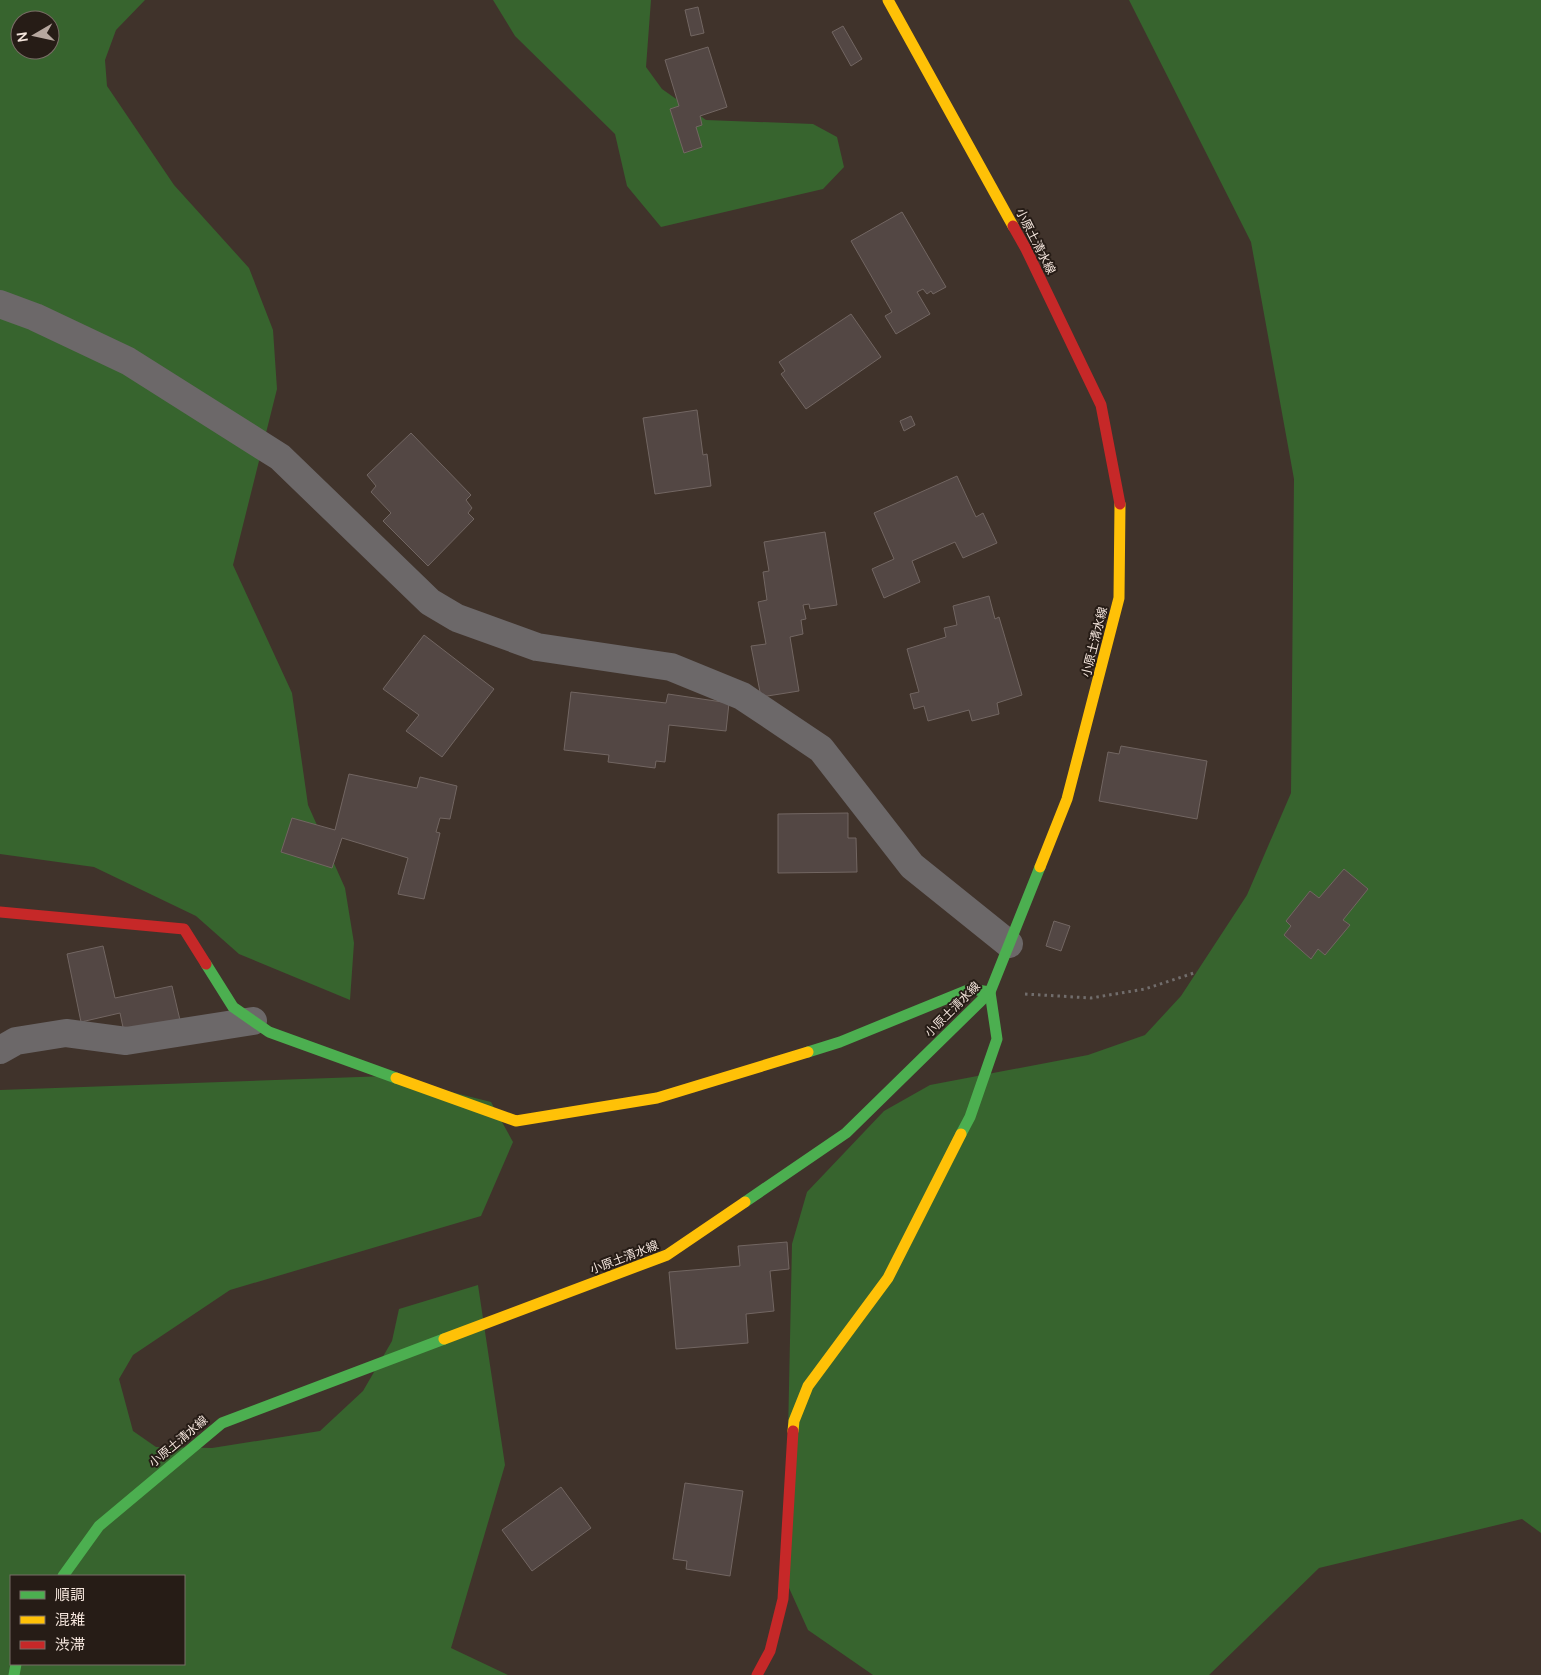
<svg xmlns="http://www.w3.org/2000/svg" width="1541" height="1675" font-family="Manrope,'Noto Sans JP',sans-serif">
  <rect width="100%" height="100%" fill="#40332b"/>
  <g fill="#37642e" fill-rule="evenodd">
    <path d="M 0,0 L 145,0 L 116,30 L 105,60 L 107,86 L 174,185 L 249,268 L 273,330 L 277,389 L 233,565 L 292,693 L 308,805 L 345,888 L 354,943 L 350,1000 L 239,954 L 196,916 L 94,867 L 0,854 ZM 20,20 L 50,20 L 50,50 L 20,50 Z"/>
    <polygon points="493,0 651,0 646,67 662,89 706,120 813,124 837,137 844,167 823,189 661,227 627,186 615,134 515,36"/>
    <polygon points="1129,0 1541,0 1541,1533 1522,1519 1319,1568 1209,1675 873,1675 808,1630 785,1579 792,1244 807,1192 884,1111 930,1085 1088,1055 1145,1035 1181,996 1247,895 1291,793 1294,479 1251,242"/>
    <path d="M 387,1076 L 491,1102 L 513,1142 L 481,1216 L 230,1290 L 133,1355 L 119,1379 L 133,1431 L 156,1447 L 212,1448 L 320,1431 L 363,1391 L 392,1341 L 399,1309 L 478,1285 L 505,1465 L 451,1648 L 508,1675 L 0,1675 L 0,1090 ZM 11,1576 L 184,1576 L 184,1664 L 11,1664 Z"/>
  </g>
  <g fill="#534744" stroke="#726662">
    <polygon points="698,7 704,33 691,36 685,10"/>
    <polygon points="843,26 862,59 851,66 832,32"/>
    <polygon points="708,47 727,107 700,116 702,125 696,127 702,147 684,153 670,109 679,106 665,60"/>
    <polygon points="902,212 946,287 933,294 931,291 927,294 923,289 917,292 930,314 896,334 885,316 892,312 851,241"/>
    <polygon points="851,314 881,357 806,409 781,374 785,371 779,362"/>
    <polygon points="697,410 703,455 707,454 711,486 655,494 643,418"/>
    <polygon points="911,416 915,425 904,431 900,421"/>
    <polygon points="411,433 471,495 466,500 472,508 468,513 474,519 428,566 383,521 391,513 371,492 376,486 367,475"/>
    <polygon points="957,476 976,517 983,513 997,543 963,558 955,542 912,561 920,582 884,598 872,569 894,559 874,513"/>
    <polygon points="825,532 837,605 810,609 809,604 803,605 806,619 801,620 803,634 790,637 799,691 761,697 751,646 766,644 758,602 767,600 763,572 769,571 764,542"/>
    <polygon points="989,596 995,619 999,617 1022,695 997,703 999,714 972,721 969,710 928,721 924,706 914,709 910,694 919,692 907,649 946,637 944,628 957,625 953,606"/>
    <polygon points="424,635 494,689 442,757 406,731 419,715 383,689"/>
    <polygon points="571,692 666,703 668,694 729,703 726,731 669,725 665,762 656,761 655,768 608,762 609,755 564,750"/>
    <polygon points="1121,746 1207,761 1197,819 1099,801 1108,752 1119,754"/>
    <polygon points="349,774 417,788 420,777 457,786 450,819 440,818 436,832 440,833 424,899 398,894 408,858 342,838 332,868 281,852 292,818 335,830"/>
    <polygon points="848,813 848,838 856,838 857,872 778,873 778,814"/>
    <polygon points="1344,869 1368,889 1343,920 1350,925 1325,955 1318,949 1311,959 1284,935 1291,926 1286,921 1310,891 1319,898"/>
    <polygon points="1054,921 1070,926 1061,951 1046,946"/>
    <polygon points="103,946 115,998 172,986 180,1020 124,1032 120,1013 81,1022 67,954"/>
    <polygon points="787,1242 789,1269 770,1271 774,1311 746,1314 748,1343 676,1349 669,1272 740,1266 738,1246"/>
    <polygon points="685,1483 743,1491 730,1576 686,1569 687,1561 673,1559"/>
    <polygon points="561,1487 591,1528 532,1571 502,1530"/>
  </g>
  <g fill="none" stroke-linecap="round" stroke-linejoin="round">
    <polyline stroke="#716d6c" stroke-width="3" stroke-dasharray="2.5 4" stroke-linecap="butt" points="1025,994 1091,998 1145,989 1197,972"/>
    <g stroke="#6c6869" stroke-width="28">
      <polyline points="0,304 35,317 128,361 280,457 430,602 457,618 537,647 671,667 742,696 821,749 912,866 1009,944"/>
      <polyline points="0,1050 16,1041 66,1033 126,1041 253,1021"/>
    </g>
    <g stroke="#4caf50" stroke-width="11">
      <polyline points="206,964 233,1007 269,1032 396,1078"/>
      <polyline points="808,1052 840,1042 970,989 990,992 997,1039 970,1117 961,1134"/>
      <polyline points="745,1202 846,1133 990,992 1040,867"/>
      <polyline points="63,1576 99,1526 222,1423 444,1339"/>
      <polyline points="14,1675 16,1664"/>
    </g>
    <g stroke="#ffc107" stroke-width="11">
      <polyline points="888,0 1013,226"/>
      <polyline points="1040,867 1067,799 1119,598 1120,504"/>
      <polyline points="396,1078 516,1121 657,1098 808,1052"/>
      <polyline points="444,1339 667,1255 745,1202"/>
      <polyline points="793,1431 794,1421 808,1386 888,1278 961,1134"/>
    </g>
    <g stroke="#c62828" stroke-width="11">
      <polyline points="1013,226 1026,249 1101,405 1120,504"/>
      <polyline points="0,912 184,929 206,964"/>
      <polyline points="757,1675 770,1651 783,1599 793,1431"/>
    </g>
  </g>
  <g text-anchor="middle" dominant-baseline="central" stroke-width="4" stroke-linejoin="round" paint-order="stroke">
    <g font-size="12" fill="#f5e6dd" stroke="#261c16">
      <text transform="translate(1036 241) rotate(63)">小原土清水線</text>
      <text transform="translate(1094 642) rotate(-76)">小原土清水線</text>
      <text transform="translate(952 1009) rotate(-45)">小原土清水線</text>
      <text transform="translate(624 1257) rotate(-21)">小原土清水線</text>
      <text transform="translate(178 1441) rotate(-40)">小原土清水線</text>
    </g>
  </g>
  <rect x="10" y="1575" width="175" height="90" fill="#261c16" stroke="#796d66"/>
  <rect x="20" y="1591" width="25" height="8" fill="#4caf50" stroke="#796d66"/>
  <text x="55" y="1600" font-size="15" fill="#f5e6dd">順調</text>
  <rect x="20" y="1616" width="25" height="8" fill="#ffc107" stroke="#796d66"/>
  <text x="55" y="1625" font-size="15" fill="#f5e6dd">混雑</text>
  <rect x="20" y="1641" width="25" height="8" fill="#c62828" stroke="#796d66"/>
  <text x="55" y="1650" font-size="15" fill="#f5e6dd">渋滞</text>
  <g transform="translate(35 35) rotate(261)"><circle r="24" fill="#261c16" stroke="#796d66"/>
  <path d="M0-4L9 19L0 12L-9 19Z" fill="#b6a79f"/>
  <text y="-8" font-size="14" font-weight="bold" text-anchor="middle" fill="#f5e6dd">N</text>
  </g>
</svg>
